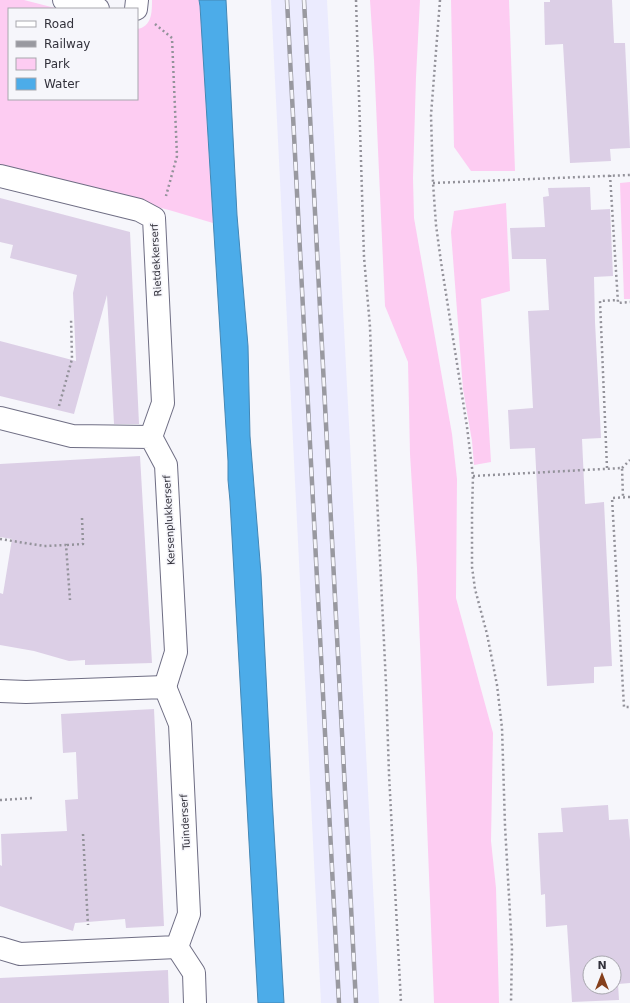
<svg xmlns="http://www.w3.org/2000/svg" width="630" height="1003" font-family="'DejaVu Sans',sans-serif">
  <rect width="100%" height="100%" fill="#f6f6fb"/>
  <polygon fill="#ebebfe" points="271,0 327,0 379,1003 321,1003"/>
  <g fill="#fdccf2">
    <path d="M 0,0 L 24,0 L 59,9 L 9,9 L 9,99 L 137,99 L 137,29 C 152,27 152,12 152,0 L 199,0 L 200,6 L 213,223 L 169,210 L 0,166 Z"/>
    <polygon points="370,0 420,0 416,77 413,178 414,218 452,434 457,479 456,598 493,733 491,841 496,888 499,1003 434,1003 417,568 410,454 408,362 385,306 374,60"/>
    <polygon points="451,0 509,0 515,171 471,171 454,147"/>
    <polygon points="630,182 630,299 624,299 620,183"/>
    <polygon points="506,203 510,291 481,299 491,462 474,465 472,441 463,389 451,232 454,211"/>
  </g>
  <polygon fill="#4cace9" stroke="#4487b5" points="199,0 226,0 237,215 248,346 250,436 261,574 272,797 284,1003 258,1003 230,501 228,480 228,461 200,6"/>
  <g fill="#dccfe6" fill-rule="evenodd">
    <polygon points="550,0 612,0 614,43 625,43 630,148 610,149 611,161 570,163 563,44 545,45 544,2 550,2"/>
    <polygon points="590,187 591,210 610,209 613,276 594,277 595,322 601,438 582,439 585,504 604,502 612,666 594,667 594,683 547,686 535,448 510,449 508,410 533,408 528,311 549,310 546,259 512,259 510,228 545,227 543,197 549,196 548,188"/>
    <polygon points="0,198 130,232 139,424 114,424 107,295 74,414 0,396 0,341 76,361 73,293 77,275 10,258 13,245 0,242"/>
    <polygon points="140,456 152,663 85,665 85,660 69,661 34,651 0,645 0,593 3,594 12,539 0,537 0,464"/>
    <polygon points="154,709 164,926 126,928 125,919 75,923 73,931 0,906 0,865 2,866 1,834 67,831 65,800 78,799 76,752 63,753 61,714"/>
    <path d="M 608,805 L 609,820 L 628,819 L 630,840 L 630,983 L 618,984 L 619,1000 L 572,1002 L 567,925 L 546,927 L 545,894 L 541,895 L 538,833 L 563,832 L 561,808 ZM 590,963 L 614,963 L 614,987 L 590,987 Z"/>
    <polygon points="168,970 169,1003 0,1003 0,978"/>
  </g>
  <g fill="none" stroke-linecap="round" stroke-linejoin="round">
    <g stroke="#6f6e84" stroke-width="24">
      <g id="minor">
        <polyline points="64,0 98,9"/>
        <polyline points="136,9 137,0"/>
        <polyline points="0,176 139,210 154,218 163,403 151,437"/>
        <polyline points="0,418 72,436 151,437 166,465 176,652 165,687"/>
        <polyline points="0,691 26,692 165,687 180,724 189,914 177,947 20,954 0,948"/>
        <polyline points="177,947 194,973 195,1003"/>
      </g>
    </g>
    <g stroke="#93929a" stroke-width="2.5" stroke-dasharray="2 3" stroke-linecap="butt">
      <polyline points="356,0 364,257 370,327 373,414 386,684 389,774 401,1003"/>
      <polyline points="440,0 431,115 433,183 436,225 441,262 467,427 473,476 472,514 472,567 475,589 487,634 497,685 502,728 505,826 512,949 511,1003"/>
      <polyline points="155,24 172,38 177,156 166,196"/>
      <polyline points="610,175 618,303 630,302"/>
      <polyline points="433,183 630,175"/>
      <polyline points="59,406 72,359 71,318"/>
      <polyline points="607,468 600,301 618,300"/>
      <polyline points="622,468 630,460"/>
      <polyline points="473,476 622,468 623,497"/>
      <polyline points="630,497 612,498 624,707 630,707"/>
      <polyline points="0,539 44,546 66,545 70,600"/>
      <polyline points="67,545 83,544 82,518"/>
      <polyline points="0,800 33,798"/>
      <polyline points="83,834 88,925"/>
    </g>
    <use href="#minor" stroke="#fff" stroke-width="22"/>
    <g stroke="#9999a0" stroke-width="4.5">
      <g id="rail">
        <polyline points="287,0 339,1003"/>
        <polyline points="304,0 356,1003"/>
      </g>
    </g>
    <use href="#rail" stroke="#f6f6fb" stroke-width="3" stroke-dasharray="9" stroke-linecap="butt"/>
  </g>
  <g text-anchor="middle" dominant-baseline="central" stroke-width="3" stroke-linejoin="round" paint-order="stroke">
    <g font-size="10" fill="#32313b" stroke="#f6f6fb">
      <text transform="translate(156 260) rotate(-93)">Rietdekkerserf</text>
      <text transform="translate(169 520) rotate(-93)">Kersenplukkerserf</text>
      <text transform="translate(185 822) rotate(-93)">Tuinderserf</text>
    </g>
  </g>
  <rect x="8" y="8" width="130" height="92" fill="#f6f6fb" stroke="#a8a7ae"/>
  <rect x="16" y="21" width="20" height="6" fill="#ffffff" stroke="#a8a7ae"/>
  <text x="44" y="28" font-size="12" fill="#32313b">Road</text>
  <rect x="16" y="41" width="20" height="6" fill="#9999a0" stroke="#a8a7ae"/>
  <text x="44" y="48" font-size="12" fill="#32313b">Railway</text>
  <rect x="16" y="58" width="20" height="12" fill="#fdccf2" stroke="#a8a7ae"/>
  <text x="44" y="68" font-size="12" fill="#32313b">Park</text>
  <rect x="16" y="78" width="20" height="12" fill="#4cace9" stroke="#a8a7ae"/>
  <text x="44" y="88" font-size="12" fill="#32313b">Water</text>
  <g transform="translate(602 975)"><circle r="19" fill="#f6f6fb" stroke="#a8a7ae"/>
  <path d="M0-3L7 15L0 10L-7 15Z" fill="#86401d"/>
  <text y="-6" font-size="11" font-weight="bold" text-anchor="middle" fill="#32313b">N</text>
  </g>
</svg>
